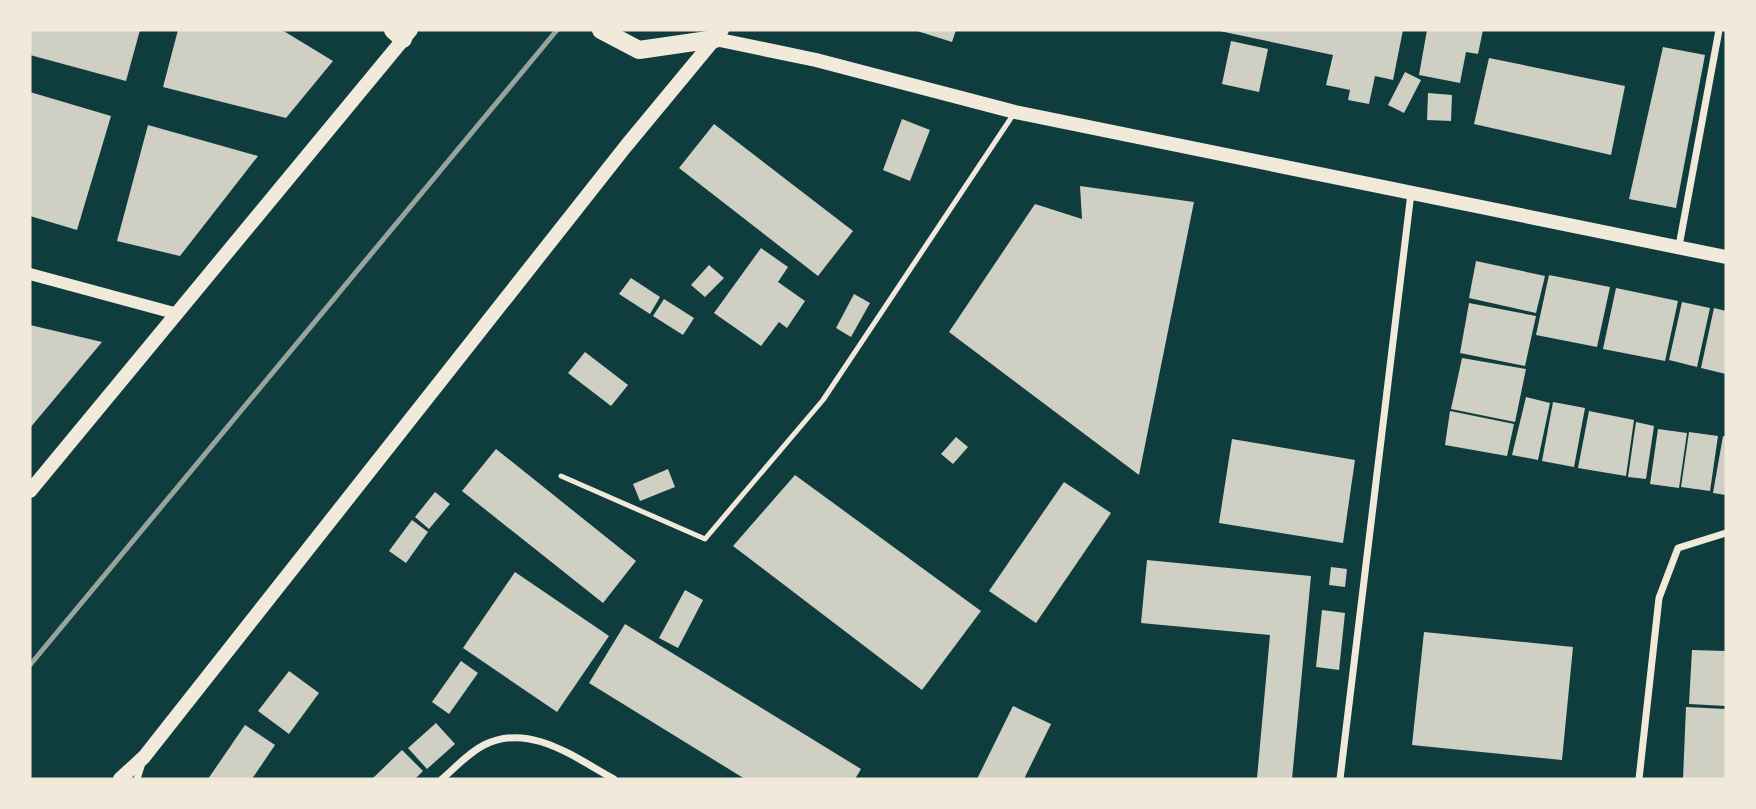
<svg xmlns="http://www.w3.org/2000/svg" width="1756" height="809" font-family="Jost,sans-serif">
  <rect width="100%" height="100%" fill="#0f3d3e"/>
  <g fill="#cfcfc3">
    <polygon points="30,30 140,30 126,81 30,55"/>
    <polygon points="178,30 282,30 333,61 286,118 163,87"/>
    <polygon points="914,30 956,30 952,42"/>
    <polygon points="1215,30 1403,30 1393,80 1375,76 1369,104 1348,100 1350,90 1326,85 1333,55"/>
    <polygon points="1427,30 1483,30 1478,54 1466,52 1460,83 1419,75"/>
    <polygon points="1231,41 1268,49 1259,92 1222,84"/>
    <polygon points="1663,47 1705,55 1676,208 1629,199"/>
    <polygon points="1489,58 1625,86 1611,155 1474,124"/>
    <polygon points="1405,72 1421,80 1404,113 1388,105"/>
    <polygon points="30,92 111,116 77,230 30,216"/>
    <polygon points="1428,93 1452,95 1451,121 1427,120"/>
    <polygon points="902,119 930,130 910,181 883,170"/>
    <polygon points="714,124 853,231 818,276 679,168"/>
    <polygon points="148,125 258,156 180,256 117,241"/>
    <polygon points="1080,186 1194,202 1139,475 949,332 1035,204 1082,219"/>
    <polygon points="761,248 788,267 778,282 805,301 787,328 779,322 761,346 714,313"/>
    <polygon points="1476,261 1545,276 1536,313 1469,298"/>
    <polygon points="709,265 724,278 705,297 691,285"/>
    <polygon points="1549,275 1610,287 1597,347 1536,335"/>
    <polygon points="631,278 660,297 650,314 619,294"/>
    <polygon points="1616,288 1678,301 1665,361 1603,349"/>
    <polygon points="854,294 870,303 851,337 836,328"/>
    <polygon points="664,299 694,318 683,335 653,316"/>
    <polygon points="1682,302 1710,308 1697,367 1669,360"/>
    <polygon points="1469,303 1536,316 1525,366 1460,353"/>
    <polygon points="1714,308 1726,311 1726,374 1701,368"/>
    <polygon points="30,325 102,342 30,428"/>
    <polygon points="585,352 628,385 611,406 568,373"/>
    <polygon points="1462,358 1526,369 1515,422 1451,409"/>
    <polygon points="1526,397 1550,403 1538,460 1512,455"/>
    <polygon points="1553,402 1585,408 1574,467 1542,461"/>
    <polygon points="1450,411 1514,424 1507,456 1445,445"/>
    <polygon points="1589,411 1634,420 1626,476 1578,468"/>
    <polygon points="1636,422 1654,426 1646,479 1628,477"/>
    <polygon points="1658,429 1687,433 1679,488 1650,484"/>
    <polygon points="1689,432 1718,436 1710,491 1681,487"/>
    <polygon points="1723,436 1726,437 1726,495 1713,493"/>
    <polygon points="956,437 968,447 953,464 941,454"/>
    <polygon points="1232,439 1355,460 1343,543 1219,523"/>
    <polygon points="496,449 636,561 603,603 462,491"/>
    <polygon points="668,469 675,487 640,501 633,484"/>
    <polygon points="795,475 981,611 922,690 733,546"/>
    <polygon points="1064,482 1111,513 1036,623 989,591"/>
    <polygon points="435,492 450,504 429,529 415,517"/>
    <polygon points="412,520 428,532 406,563 389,551"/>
    <polygon points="1147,560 1311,576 1292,779 1257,778 1270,635 1141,623"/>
    <polygon points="1331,567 1347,569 1345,587 1329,585"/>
    <polygon points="515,572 609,636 557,712 463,648"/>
    <polygon points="685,590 703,600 678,648 659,638"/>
    <polygon points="1322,610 1345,613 1339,670 1316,667"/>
    <polygon points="625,624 861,769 855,779 745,779 589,683"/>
    <polygon points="1424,632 1573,647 1562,760 1412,745"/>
    <polygon points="1692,650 1726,651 1726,706 1689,704"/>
    <polygon points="461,661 478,673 449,714 432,702"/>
    <polygon points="289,671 319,693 289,734 258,711"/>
    <polygon points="1013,706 1051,724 1024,779 977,779"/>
    <polygon points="1686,707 1726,709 1726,779 1683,779"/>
    <polygon points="436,723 455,744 427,769 408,748"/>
    <polygon points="245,725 275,745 252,779 208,779"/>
    <polygon points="402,750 423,771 415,779 372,779"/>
  </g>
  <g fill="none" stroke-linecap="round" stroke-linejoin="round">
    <polyline stroke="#f1e9da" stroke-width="5" points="561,476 705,539 823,400 1013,115"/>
    <g stroke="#f1e9da" stroke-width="7">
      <polyline points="1679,246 1719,30"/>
      <polyline points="137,779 142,763"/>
      <path d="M 442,779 C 455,768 468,753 484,745 C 530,722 575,758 614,779"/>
      <polyline points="1340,779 1411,193"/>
      <polyline points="1639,779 1659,598 1678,548 1726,533"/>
    </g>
    <polyline stroke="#f1e9da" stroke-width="12" points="30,274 174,313"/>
    <g stroke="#f1e9da" stroke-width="14">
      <polyline points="715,39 816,60 1015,112 1726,257"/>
      <polyline points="30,491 411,30"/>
      <polyline points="120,779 144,757 626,146 722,30"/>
    </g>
    <g stroke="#f1e9da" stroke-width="18">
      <polyline points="393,30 403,39"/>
      <polyline points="601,30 639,50 715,39"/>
    </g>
    <polyline stroke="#97a49c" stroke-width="5" points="30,665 557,30"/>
  </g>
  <rect width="1756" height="809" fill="none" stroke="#f1e9da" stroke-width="63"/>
</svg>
